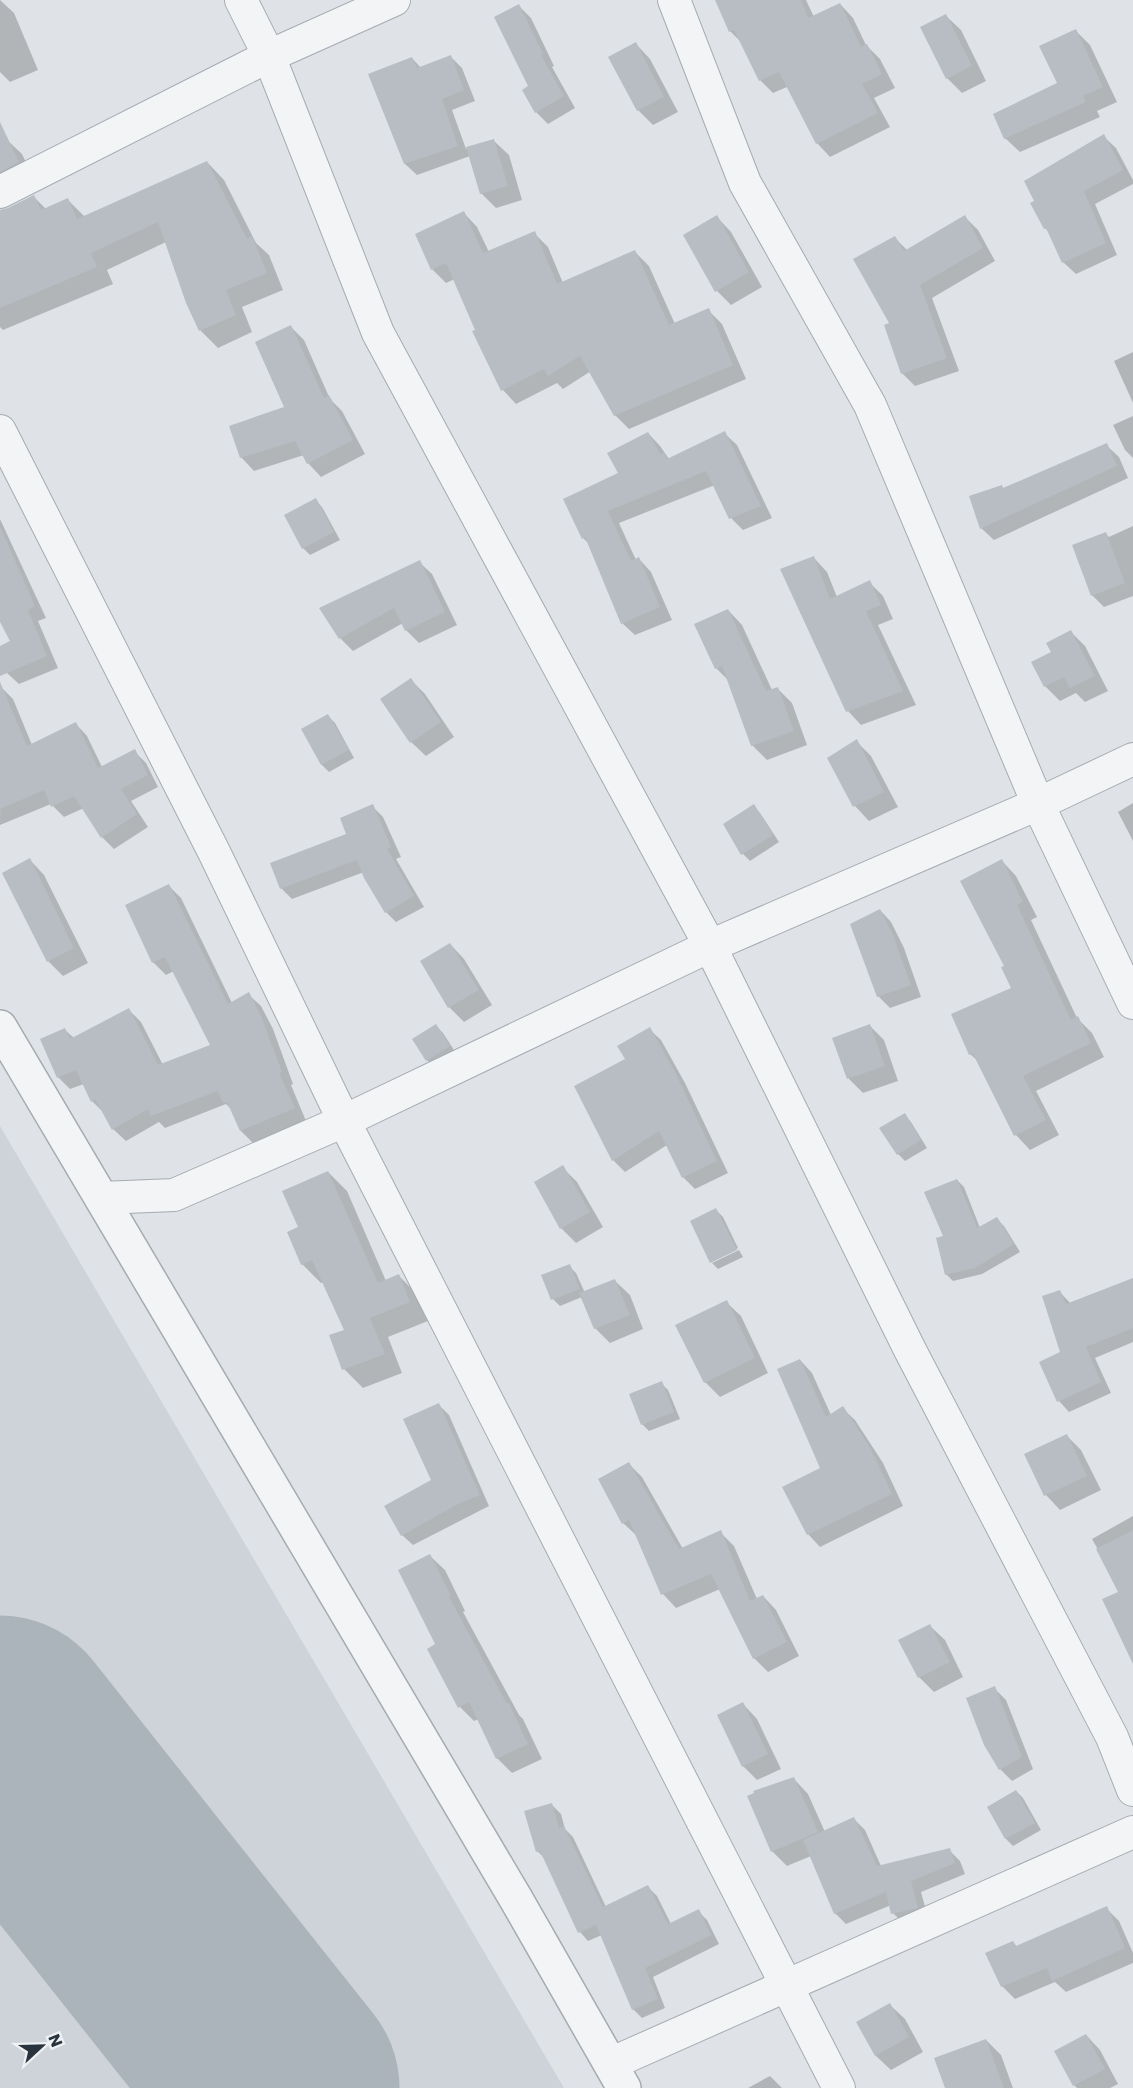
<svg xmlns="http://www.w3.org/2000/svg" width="1133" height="2088" font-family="Poppins,sans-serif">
  <rect width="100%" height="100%" fill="#dfe3e7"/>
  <polygon fill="#ced3d9" points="0,1126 564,2088 0,2088"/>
  <g fill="#0003">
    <polygon points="0,0 14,13 38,70 10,82 0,72"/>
    <polygon points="729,0 806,0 814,17 840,4 853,18 866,45 880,59 895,88 874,98 890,127 830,157 817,143 787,87 773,93 760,80 743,44 730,31 718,5"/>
    <polygon points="519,6 531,18 554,66 552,67 575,108 548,124 536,112 530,87"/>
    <polygon points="946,16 961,30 986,81 962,93 947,78"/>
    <polygon points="1076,31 1090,45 1117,102 1097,111 1100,117 1020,152 1005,138 1059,84"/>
    <polygon points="636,44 650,59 678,112 653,125 638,110"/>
    <polygon points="451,57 462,68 475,101 452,110 466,149 494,141 509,155 522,200 496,208 481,193 470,156 417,175 405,164 370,75 412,58 421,68"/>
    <polygon points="1103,136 1116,148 1133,180 1133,184 1095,204 1117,255 1076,274 1063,262 1050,233 1045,228"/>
    <polygon points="7,140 22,154 33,177 0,196 0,143"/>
    <polygon points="207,162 224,180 256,243 269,255 283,290 242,307 252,332 218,348 201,331 188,303 166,242 107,270 113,284 3,330 0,327 0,211 8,210 34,197 46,209 68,200 85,217"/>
    <polygon points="464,213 477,227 489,252 534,233 548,247 563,283 635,252 649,266 675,324 708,310 722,324 746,379 629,429 615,415 591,371 563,389 557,383 516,404 503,390 455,279 446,283 432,269"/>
    <polygon points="717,217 731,232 762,287 731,305 717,291"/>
    <polygon points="965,217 978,230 995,261 932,298 959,371 915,386 902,373 891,324 895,238 908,251"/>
    <polygon points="291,327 304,340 330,399 342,411 365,454 321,477 308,463 304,455 254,471 241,457 286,408"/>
    <polygon points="1133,352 1133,403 1114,361"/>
    <polygon points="1133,416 1133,458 1125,450 1113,425"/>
    <polygon points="648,433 660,446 669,459 724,433 737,445 772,518 743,530 731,518 715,485 619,523 636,560 639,559 651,572 672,620 635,635 622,623 590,545 583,538 620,474"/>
    <polygon points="1106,445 1119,457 1128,478 994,540 981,528 1002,487 1004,489"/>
    <polygon points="315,500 322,507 340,540 310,555 303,548"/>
    <polygon points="0,519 46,618 38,621 58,668 19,684 7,673 0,657 0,647 12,642 0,614"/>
    <polygon points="1133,526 1133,596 1104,607 1092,595 1106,534 1109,537"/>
    <polygon points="814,558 827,572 837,597 869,582 883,596 893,619 878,625 916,705 861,725 848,711"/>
    <polygon points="419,562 432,574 457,625 419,643 406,630 403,623 353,651 341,639 322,609"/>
    <polygon points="728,610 742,625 772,690 777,688 792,703 807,745 767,760 752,745 729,681 716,668"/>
    <polygon points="1071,632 1085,646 1108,691 1085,702 1076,693 1060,701 1045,686 1053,652"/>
    <polygon points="410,679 425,694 454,737 426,756 411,742"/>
    <polygon points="1,687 13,699 32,745 76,724 87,736 102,767 134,751 146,763 158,787 131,801 148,827 114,849 102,837 84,808 64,817 51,804 0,825"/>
    <polygon points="328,716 335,723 354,758 329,772 322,765 303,729"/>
    <polygon points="856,741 871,756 898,807 869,821 855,806 829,758"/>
    <polygon points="1133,803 1133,841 1118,812"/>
    <polygon points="372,806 383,817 401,857 396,859 424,907 396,922 386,912 364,872 292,899 282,889 272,864 348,835"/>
    <polygon points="753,806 760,813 779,842 750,861 743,854 725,824"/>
    <polygon points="30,860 44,875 88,963 63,976 48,961"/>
    <polygon points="1002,861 1016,876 1037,917 1031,920 1077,1018 1092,1033 1104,1057 1036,1091 1059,1135 1030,1150 1016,1135 980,1063 970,1054 1013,989 1006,967"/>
    <polygon points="169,886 181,898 232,1003 248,994 261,1006 273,1029 293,1084 291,1085 306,1121 253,1143 241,1131 233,1111 226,1104 165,1128 159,1122 126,1141 113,1129 104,1113 92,1101 84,1084 70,1089 58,1077 65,1030 74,1038 129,1010 141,1022 163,1065 213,1046 174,971 166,975 153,962 127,905"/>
    <polygon points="880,910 891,922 904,948 921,997 890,1008 878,996"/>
    <polygon points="450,944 464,959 492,1005 464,1022 449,1007 422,962"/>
    <polygon points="436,1026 443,1033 456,1053 434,1067 427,1060"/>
    <polygon points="870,1026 884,1040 898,1081 863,1093 849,1079 834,1038"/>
    <polygon points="649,1029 661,1040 685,1083 728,1173 695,1189 683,1177 667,1145 625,1172 613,1160 627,1060"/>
    <polygon points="904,1115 911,1122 927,1148 905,1161 898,1154"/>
    <polygon points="562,1167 577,1182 603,1227 576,1243 561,1228 536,1183"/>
    <polygon points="328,1172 347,1191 386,1281 399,1276 418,1295 428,1321 388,1337 402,1373 363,1388 344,1369 331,1336 346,1330 324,1282 321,1283 302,1264 300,1228"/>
    <polygon points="957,1180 964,1187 980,1228 997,1219 1004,1226 1020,1252 982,1274 953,1281 946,1274 945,1237"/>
    <polygon points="716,1210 723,1217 738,1248 712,1260 712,1262 692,1222"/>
    <polygon points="739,1250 743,1257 718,1269 712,1263"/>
    <polygon points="569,1266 576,1273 585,1293 615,1281 630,1295 643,1329 610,1343 595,1328 582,1297 560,1306 553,1299 543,1276"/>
    <polygon points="1133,1285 1133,1342 1095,1358 1111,1393 1069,1412 1059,1401 1062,1353 1059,1291 1071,1304"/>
    <polygon points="726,1302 741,1316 768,1373 720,1397 705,1382"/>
    <polygon points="800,1360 812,1373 831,1415 842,1408 855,1420 883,1463 903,1506 820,1547 808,1534 822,1468"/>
    <polygon points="661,1383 668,1390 680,1419 649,1431 642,1424"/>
    <polygon points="439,1405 449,1415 489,1506 413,1545 402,1535 433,1481"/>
    <polygon points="1067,1436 1081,1450 1101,1490 1060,1510 1046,1495"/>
    <polygon points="629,1464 642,1477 683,1549 720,1532 734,1546 757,1599 763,1596 776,1610 799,1656 768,1672 754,1658 720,1589 676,1608 663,1594 637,1536 623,1523"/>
    <polygon points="1133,1516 1133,1660 1122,1592 1092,1539"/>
    <polygon points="430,1556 445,1570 465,1611 463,1612 519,1715 523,1719 542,1759 512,1773 497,1758 479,1719 474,1721 460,1707 437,1645"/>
    <polygon points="930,1626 945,1640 963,1677 934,1692 919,1677"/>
    <polygon points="994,1688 1006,1700 1033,1769 1012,1781 1000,1769"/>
    <polygon points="743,1704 757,1719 781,1769 757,1780 743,1766"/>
    <polygon points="794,1779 808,1794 825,1832 854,1819 865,1830 881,1866 949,1850 960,1861 965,1874 921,1892 928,1918 904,1924 893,1913 891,1905 846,1924 835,1913 811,1856 787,1866 772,1851"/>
    <polygon points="1016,1791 1023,1798 1041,1830 1013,1846 1006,1839 989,1807"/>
    <polygon points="552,1805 561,1814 565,1829 573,1837 606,1907 648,1887 657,1896 671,1924 698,1911 707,1920 719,1944 653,1977 665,2008 642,2018 633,2009 602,1935 588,1941 580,1932 546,1859 538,1852 526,1812"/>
    <polygon points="1106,1908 1119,1921 1133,1953 1133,1963 1066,1992 1055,1982 1015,1999 1002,1986 1013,1942 1017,1947"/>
    <polygon points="890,2005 905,2019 923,2052 891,2070 876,2056 858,2022"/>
    <polygon points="1086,2035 1100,2050 1118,2084 1110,2088 1077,2088 1074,2085"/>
    <polygon points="986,2040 1001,2055 1013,2088 947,2088"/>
    <polygon points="770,2076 782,2088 748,2088"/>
  </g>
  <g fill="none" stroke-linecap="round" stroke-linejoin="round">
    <polyline stroke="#acb4bb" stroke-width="237" points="0,1734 281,2088"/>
  </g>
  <g fill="#b7bdc3">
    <polygon points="715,0 801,0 808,18 840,3 861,47 867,44 882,74 862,84 878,113 816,144 779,72 759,81 734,30 729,32"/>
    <polygon points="519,4 543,54 541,55 564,96 535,113 522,90 528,86 494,17"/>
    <polygon points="946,14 972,66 946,79 920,27"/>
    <polygon points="1076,29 1103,87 1083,96 1086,102 1004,139 993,114 1057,83 1039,46"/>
    <polygon points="636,42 664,97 637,111 608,57"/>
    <polygon points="451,55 464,90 442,99 458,146 404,164 368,74 412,57 417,68"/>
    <polygon points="0,122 19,162 0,172"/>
    <polygon points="1104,134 1123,170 1084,191 1106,243 1062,263 1046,228 1044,229 1030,203 1034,201 1024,181"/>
    <polygon points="494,139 508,186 480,194 466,147"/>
    <polygon points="207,161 247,239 252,236 267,273 226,290 236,315 199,331 186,303 158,222 91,253 97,267 0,308 0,210 8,208 34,195 41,210 68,198 77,219"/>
    <polygon points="464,211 483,253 535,231 557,284 635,250 669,325 709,308 733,365 614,416 580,356 548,376 544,369 501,391 472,331 475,330 446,263 431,270 415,234"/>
    <polygon points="717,215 749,272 715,292 683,235"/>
    <polygon points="965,215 983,248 920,285 947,358 901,374 884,325 889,323 853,259 895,236 904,251"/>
    <polygon points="291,325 324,398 329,395 353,440 307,464 295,441 240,458 229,426 284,407 255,342"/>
    <polygon points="725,431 761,506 729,519 706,471 608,511 631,561 639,557 660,607 621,624 585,537 582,539 563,499 618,473 607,453 648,432 660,454 664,453 667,459"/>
    <polygon points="1107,443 1117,466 980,529 969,496 1002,485 1003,488"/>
    <polygon points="316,498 334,532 302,549 284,515"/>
    <polygon points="0,526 35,606 28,610 47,656 0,676 0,646 10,641 0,622"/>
    <polygon points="1106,532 1125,583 1091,596 1072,545"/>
    <polygon points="814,556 830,599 870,580 881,605 866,611 903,691 846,712 780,569"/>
    <polygon points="420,560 445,612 405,631 394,608 339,639 319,608"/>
    <polygon points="728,609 766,691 778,687 794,731 751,746 722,666 715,669 694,624"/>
    <polygon points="1071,630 1095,676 1070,688 1064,677 1044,687 1031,662 1051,652 1046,643"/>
    <polygon points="411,678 441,722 410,743 380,699"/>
    <polygon points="0,682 27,746 76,722 98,768 135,749 148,775 121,789 137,814 101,838 74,796 51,807 44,790 0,809"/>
    <polygon points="328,714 349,750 321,765 301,729"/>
    <polygon points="857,739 884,792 853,807 827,758"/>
    <polygon points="373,804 391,847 387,849 414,896 385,913 364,878 357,860 280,889 270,863 346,834 340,818"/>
    <polygon points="754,804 773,835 741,855 723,824"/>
    <polygon points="30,858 74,948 47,962 2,873"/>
    <polygon points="1002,859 1023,902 1017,905 1071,1020 1078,1016 1091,1043 1023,1076 1046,1120 1014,1136 973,1054 969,1055 951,1014 1011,988 1001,967 1004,966 960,881"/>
    <polygon points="169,884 228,1004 249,992 261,1016 282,1072 279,1073 295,1108 240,1131 227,1102 223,1103 218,1091 151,1116 148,1109 112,1130 95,1099 91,1102 76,1070 57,1078 40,1039 65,1028 70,1039 129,1008 158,1065 210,1045 165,957 152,963 125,905"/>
    <polygon points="880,909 893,935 911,985 877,997 850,924"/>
    <polygon points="450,943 479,990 448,1008 420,961"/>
    <polygon points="436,1024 450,1046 426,1061 412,1039"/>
    <polygon points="870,1024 885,1066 847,1079 832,1038"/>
    <polygon points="650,1027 674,1070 717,1161 682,1178 659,1131 612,1161 574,1086 625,1059 617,1046"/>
    <polygon points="905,1113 921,1140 897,1155 879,1128"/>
    <polygon points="563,1165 590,1212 560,1229 534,1182"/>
    <polygon points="328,1171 378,1283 399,1274 410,1302 370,1318 385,1354 342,1370 329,1335 344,1330 312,1260 301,1265 287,1232 298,1227 282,1191"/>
    <polygon points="957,1179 977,1228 997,1217 1014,1244 975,1268 945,1275 936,1238 943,1236 924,1192"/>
    <polygon points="716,1208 737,1250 710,1263 690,1221"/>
    <polygon points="570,1264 580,1289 551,1300 541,1275"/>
    <polygon points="1133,1278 1133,1328 1086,1347 1101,1382 1057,1402 1039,1362 1060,1352 1042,1296 1060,1290 1066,1304"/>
    <polygon points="615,1279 630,1315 594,1329 579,1293"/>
    <polygon points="727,1300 755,1358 704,1383 675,1325"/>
    <polygon points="800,1359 826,1417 843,1406 871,1449 892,1494 807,1535 782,1487 820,1468 777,1369"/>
    <polygon points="662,1381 674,1412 641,1425 629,1394"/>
    <polygon points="439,1403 480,1495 460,1503 401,1536 384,1506 431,1480 403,1419"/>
    <polygon points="1067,1434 1087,1476 1044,1496 1024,1454"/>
    <polygon points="629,1462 679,1549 721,1530 750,1601 763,1595 787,1642 753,1659 711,1574 661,1595 629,1520 622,1524 598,1479"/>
    <polygon points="1133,1530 1133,1664 1102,1599 1118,1592 1096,1549"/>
    <polygon points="430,1554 451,1596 449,1597 507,1704 509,1703 528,1744 496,1759 469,1702 458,1708 427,1649 435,1644 398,1570"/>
    <polygon points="930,1624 950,1662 918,1678 898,1640"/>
    <polygon points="995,1686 1022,1757 999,1770 984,1745 966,1698"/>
    <polygon points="743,1702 768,1754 742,1767 717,1715"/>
    <polygon points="794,1777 818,1832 771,1852 747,1796 754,1793 753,1791"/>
    <polygon points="1016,1790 1035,1823 1005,1839 987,1807"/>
    <polygon points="552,1803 559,1828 564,1826 603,1907 648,1885 668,1924 699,1909 711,1935 645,1968 658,1999 632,2010 596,1925 578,1933 540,1851 536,1852 524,1811"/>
    <polygon points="854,1817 877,1866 950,1848 955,1863 911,1881 918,1908 891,1914 886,1892 834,1914 803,1840"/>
    <polygon points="1107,1906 1125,1948 1052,1981 1047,1968 1001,1987 985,1953 1013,1941 1016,1946"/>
    <polygon points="890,2003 909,2037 875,2056 856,2022"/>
    <polygon points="1086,2034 1105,2069 1073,2086 1054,2051"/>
    <polygon points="986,2039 1004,2088 945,2088 934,2058"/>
  </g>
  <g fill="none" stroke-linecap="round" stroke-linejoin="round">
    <g stroke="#a5abb1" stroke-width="34">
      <g id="minor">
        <polyline points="241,0 269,56 378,333 710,946 910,1350 1112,1737 1133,1790"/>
        <polyline points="674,0 745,183 870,405 1038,804 1133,1003"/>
        <polyline points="0,192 269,56 394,0"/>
        <polyline points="0,431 214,852 344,1121 839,2088"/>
        <polyline points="101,1198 174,1195 344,1121 710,946 1038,804 1133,759"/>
        <polyline points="610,2064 1133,1832"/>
      </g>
    </g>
    <g stroke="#a5abb1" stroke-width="36">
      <polyline id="tertiary" points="0,1027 516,1899 624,2088"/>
    </g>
    <use href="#minor" stroke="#f2f4f6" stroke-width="32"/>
    <use href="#tertiary" stroke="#f2f4f6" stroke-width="33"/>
  </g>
  <g transform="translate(42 2046) rotate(68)" stroke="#eef2f5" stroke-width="4.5" paint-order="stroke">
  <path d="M0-4.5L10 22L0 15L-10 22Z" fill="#29333d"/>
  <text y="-9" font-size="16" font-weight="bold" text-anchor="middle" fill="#29333d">N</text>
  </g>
</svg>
